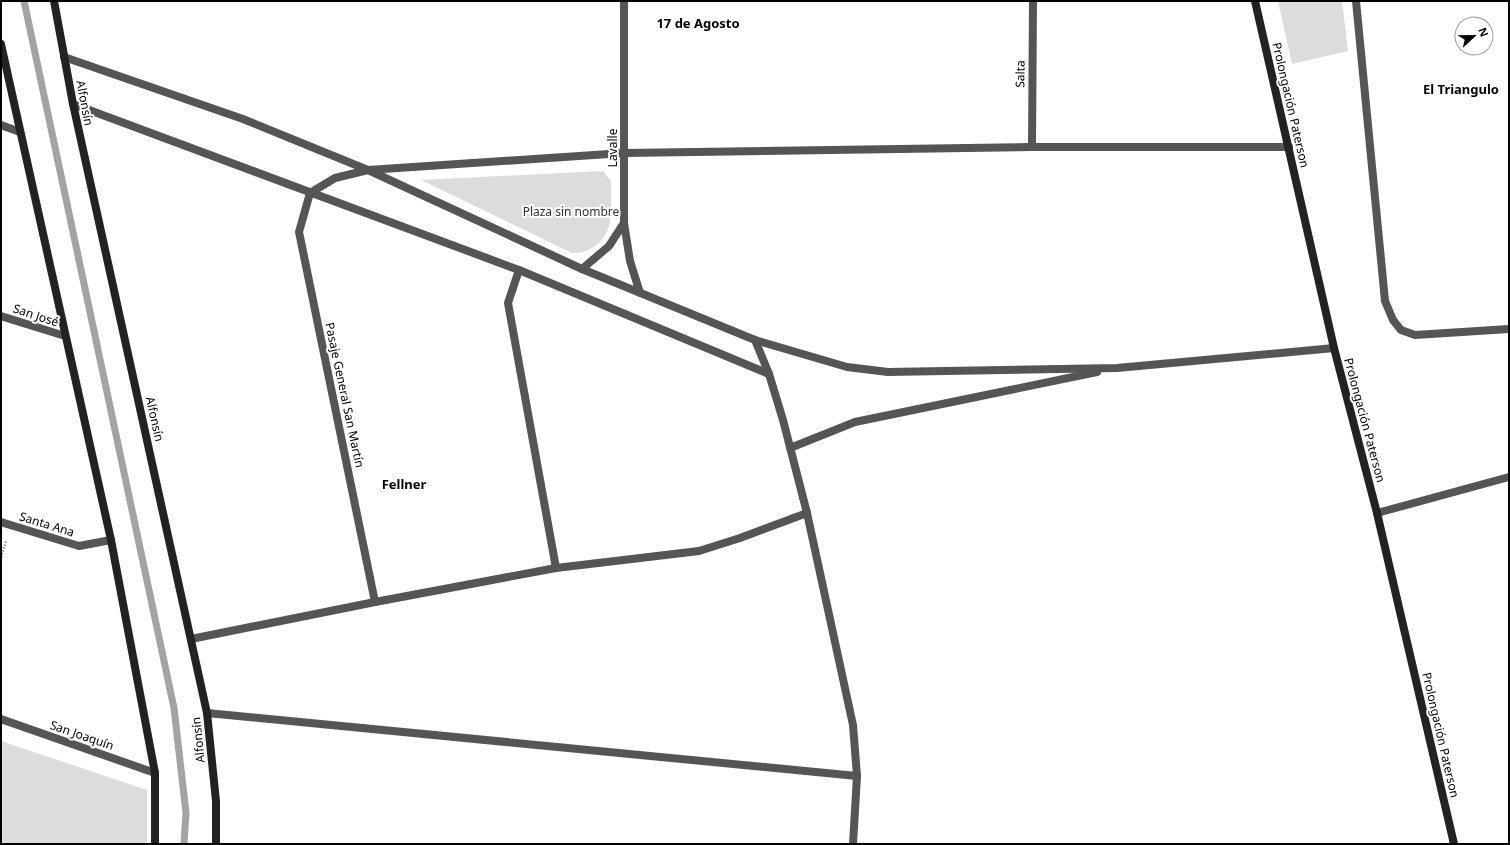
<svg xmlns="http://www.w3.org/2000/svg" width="1510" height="845" font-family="'Noto Sans',sans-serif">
  <rect width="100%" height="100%" fill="#fff"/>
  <g fill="#dcdcdc">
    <polygon points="1278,1 1342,1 1348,51 1292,64"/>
    <path d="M 603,171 L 611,181 C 611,194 612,209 610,222 C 607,240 590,254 572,253 L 421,180 Z"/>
    <polygon points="1,741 147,790 147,844 1,844"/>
  </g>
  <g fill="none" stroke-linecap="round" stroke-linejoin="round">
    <polyline stroke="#a3a3a3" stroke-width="7" points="24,1 174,708 186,813 184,844"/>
    <polyline stroke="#777" stroke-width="2.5" stroke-dasharray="1 2" stroke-linecap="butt" points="1,557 6,541"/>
    <g stroke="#555" stroke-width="8">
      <polyline points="624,1 624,223 630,261 640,293"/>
      <polyline points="1356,1 1385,301 1393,320 1401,330 1415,335 1509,329"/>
      <polyline points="64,57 243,119 368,170 582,269 755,340 847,367 888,372 1117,368 1334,348"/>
      <polyline points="73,104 519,270 769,374"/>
      <polyline points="1,125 20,132"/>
      <polyline points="1032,147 1033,1"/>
      <polyline points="582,269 609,246 624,223"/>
      <polyline points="519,270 508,303 556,568"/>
      <polyline points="1,316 65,336"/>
      <polyline points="755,340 769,374 783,420 807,513 853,725 857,776 853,844"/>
      <polyline points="790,448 855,422 1097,372"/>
      <polyline points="1377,513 1509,477"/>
      <polyline points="1,522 79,546 111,540"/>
      <polyline points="375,602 299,232 310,193 335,178 368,170 624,153 1032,147 1289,147"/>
      <polyline points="191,639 375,602 556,568 699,551 740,538 807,513"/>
      <polyline points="207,713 857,776"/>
      <polyline points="1,719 155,773"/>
    </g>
    <g stroke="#222" stroke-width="8">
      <polyline points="54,1 73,104 207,713 216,801 216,844"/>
      <polyline points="1255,1 1334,348 1377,513 1454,844"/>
      <polyline points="1,44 111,540 155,773 155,844"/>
    </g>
  </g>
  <g text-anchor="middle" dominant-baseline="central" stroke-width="4" stroke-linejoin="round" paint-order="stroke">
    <g font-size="12" fill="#000" stroke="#fff">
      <text transform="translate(1020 74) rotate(-89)">Salta</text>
      <text transform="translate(85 103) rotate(79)">Alfonsín</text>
      <text transform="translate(1291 105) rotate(77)">Prolongación Paterson</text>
      <text transform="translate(612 148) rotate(-90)">Lavalle</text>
      <text transform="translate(36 315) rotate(18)">San José</text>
      <text transform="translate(345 395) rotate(78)">Pasaje General San Martín</text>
      <text transform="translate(155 419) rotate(77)">Alfonsín</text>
      <text transform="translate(1365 420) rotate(75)">Prolongación Paterson</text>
      <text transform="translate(47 524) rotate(17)">Santa Ana</text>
      <text transform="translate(82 735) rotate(19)">San Joaquín</text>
      <text transform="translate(1441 735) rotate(77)">Prolongación Paterson</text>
      <text transform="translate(198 740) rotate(-96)">Alfonsín</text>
    </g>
    <g font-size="12" fill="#333" stroke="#fff">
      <text x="571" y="211">Plaza sin nombre</text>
    </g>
    <g font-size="13" font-weight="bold" fill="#000" stroke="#fff">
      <text x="698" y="23">17 de Agosto</text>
      <text x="1461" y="89">El Triangulo</text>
      <text x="404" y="484">Fellner</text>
    </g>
  </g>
  <rect width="1510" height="845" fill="none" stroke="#000000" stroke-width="4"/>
  <g transform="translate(1474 36) rotate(68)"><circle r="19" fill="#ffffff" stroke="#999999"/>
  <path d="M0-3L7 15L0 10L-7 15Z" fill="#000000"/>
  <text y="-6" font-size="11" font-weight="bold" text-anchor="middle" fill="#000000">N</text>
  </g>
</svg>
